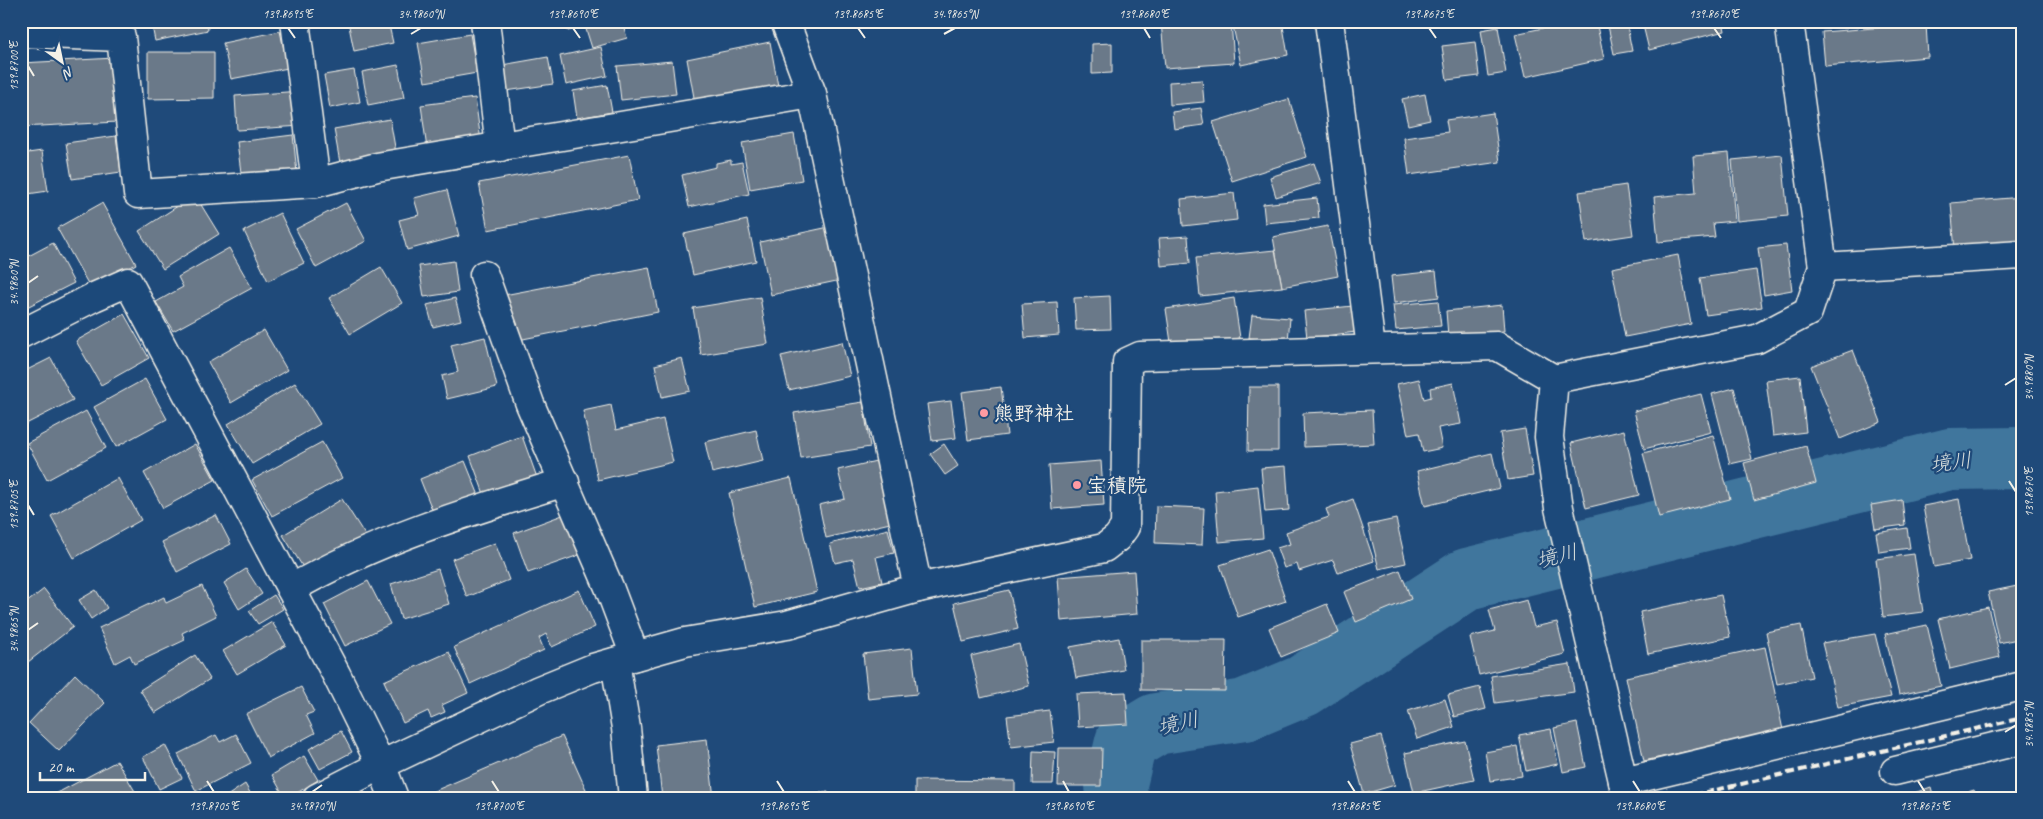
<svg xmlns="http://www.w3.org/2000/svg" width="2043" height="819" font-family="Caveat,'Klee One',sans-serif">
  <rect width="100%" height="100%" fill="#1f4a7a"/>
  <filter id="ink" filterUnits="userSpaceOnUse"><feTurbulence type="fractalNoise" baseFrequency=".02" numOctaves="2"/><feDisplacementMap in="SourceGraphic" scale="10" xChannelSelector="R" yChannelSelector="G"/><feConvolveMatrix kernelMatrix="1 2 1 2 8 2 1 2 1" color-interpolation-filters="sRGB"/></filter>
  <g filter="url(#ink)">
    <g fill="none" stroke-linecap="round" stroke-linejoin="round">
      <polyline stroke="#41769d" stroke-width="62" points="1117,798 1116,784 1126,742 1156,724 1245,710 1303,686 1467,579 1950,459 2022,458"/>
    </g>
    <g fill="#6a7989" stroke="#f4f1e8">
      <polygon points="151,21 207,21 208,30 155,41"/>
      <polygon points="348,21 388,21 393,43 354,51"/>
      <polygon points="566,21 622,21 627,38 592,48 585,26 568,31"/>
      <polygon points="1161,21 1231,21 1234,63 1165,68"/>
      <polygon points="1256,21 1282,21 1288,55 1241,65 1233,26"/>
      <polygon points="1576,21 1596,21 1604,59 1525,77 1515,34"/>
      <polygon points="1607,21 1626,21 1632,51 1614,54"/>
      <polygon points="1642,21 1723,21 1725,31 1649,50"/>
      <polygon points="1926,24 1928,57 1825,66 1822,32"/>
      <polygon points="1498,27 1506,73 1488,76 1481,30"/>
      <polygon points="280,31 288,68 231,79 223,43"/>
      <polygon points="470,34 477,73 425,82 418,43"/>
      <polygon points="770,42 778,86 695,103 687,59"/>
      <polygon points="1475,42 1479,76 1447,80 1442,46"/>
      <polygon points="1112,43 1112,73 1092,74 1092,44"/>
      <polygon points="601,47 607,76 566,85 560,56"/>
      <polygon points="148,52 214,52 214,98 148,99"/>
      <polygon points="548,57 553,84 506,91 502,65"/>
      <polygon points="115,58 118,122 21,127 21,63"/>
      <polygon points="672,61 676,94 621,100 617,66"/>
      <polygon points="398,65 404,98 368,105 362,72"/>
      <polygon points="354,70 360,102 330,108 324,75"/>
      <polygon points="1202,80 1204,102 1170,105 1169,82"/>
      <polygon points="607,85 612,112 577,118 573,91"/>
      <polygon points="300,91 302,126 237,130 235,96"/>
      <polygon points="1425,94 1430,120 1408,125 1402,99"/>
      <polygon points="475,98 481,141 427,149 421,105"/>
      <polygon points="1289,99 1307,157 1232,181 1213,122"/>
      <polygon points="1201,108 1204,125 1174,129 1172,112"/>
      <polygon points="1493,113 1500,162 1409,175 1404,138 1448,132 1446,120"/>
      <polygon points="390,119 396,153 340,163 334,129"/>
      <polygon points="794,134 802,180 750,189 742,143"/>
      <polygon points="293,135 297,173 242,180 237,142"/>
      <polygon points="116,136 121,172 72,179 66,143"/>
      <polygon points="42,151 48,191 21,195 21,154"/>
      <polygon points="1729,153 1735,221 1713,223 1715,237 1658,242 1654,197 1696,193 1693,156"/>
      <polygon points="629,155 638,200 488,230 479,183"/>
      <polygon points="1782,155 1788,216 1737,221 1732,160"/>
      <polygon points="731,160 731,164 742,162 749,194 689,207 682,175 716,167 716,163"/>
      <polygon points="1314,163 1321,183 1276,197 1270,177"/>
      <polygon points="1626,185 1633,235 1586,242 1579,192"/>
      <polygon points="447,190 459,236 407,250 399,220 419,215 414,198"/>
      <polygon points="1234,193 1237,220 1183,226 1181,199"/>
      <polygon points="195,195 219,234 163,269 139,231"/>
      <polygon points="2022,197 2022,245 1955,251 1951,203"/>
      <polygon points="1317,198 1319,218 1265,223 1263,204"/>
      <polygon points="102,203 136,264 91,289 57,228"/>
      <polygon points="346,203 366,241 316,268 296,229"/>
      <polygon points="280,213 304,263 268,281 244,231"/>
      <polygon points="747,220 756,261 693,275 684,234"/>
      <polygon points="1328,226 1338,276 1282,287 1273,237"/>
      <polygon points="829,227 841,280 771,295 760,242"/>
      <polygon points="1188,236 1190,263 1161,266 1159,238"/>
      <polygon points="53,243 74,283 21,310 21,260"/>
      <polygon points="1786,245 1792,290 1764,295 1758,248"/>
      <polygon points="229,248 252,288 173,331 156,302 183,287 178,277"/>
      <polygon points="1275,250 1282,287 1200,296 1196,258"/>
      <polygon points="1678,255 1691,324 1625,337 1612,268"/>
      <polygon points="454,261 458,292 424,297 419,266"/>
      <polygon points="381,267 402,303 350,334 329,298"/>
      <polygon points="649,267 658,312 513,341 504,295"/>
      <polygon points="1756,270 1762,307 1706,315 1700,278"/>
      <polygon points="1436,271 1439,297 1394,303 1391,276"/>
      <polygon points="1110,296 1111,329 1076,330 1074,298"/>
      <polygon points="760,297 768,344 701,355 693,308"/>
      <polygon points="455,298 461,320 433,327 427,305"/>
      <polygon points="1234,298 1240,338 1172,349 1166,309"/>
      <polygon points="1438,301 1441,326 1396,330 1393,305"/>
      <polygon points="1057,302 1059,335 1025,338 1022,304"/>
      <polygon points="1502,305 1504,331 1448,336 1446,311"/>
      <polygon points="1353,306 1356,332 1307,338 1304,311"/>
      <polygon points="124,314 149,358 101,385 76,341"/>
      <polygon points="1252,315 1290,318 1288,341 1249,338"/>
      <polygon points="264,330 287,370 231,403 208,362"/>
      <polygon points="485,337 497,387 447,399 442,376 458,372 451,345"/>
      <polygon points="842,342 850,376 789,390 781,356"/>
      <polygon points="1853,350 1881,422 1840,439 1811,366"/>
      <polygon points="51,358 73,400 22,426 21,373"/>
      <polygon points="682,358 690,391 662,397 655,365"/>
      <polygon points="1800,376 1806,432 1773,436 1766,380"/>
      <polygon points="145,379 167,419 116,447 94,407"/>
      <polygon points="1419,379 1424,399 1431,397 1430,388 1453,383 1461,424 1438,428 1442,448 1423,452 1419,433 1408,435 1397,384"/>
      <polygon points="295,383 320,424 252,464 228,424"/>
      <polygon points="1001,387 1007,435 968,440 962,392"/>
      <polygon points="1249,387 1278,387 1278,451 1248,451"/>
      <polygon points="1734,388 1752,459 1730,464 1712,394"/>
      <polygon points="1701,394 1711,432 1644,449 1634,411"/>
      <polygon points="951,401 956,438 932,441 927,404"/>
      <polygon points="863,402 870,447 801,458 794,413"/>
      <polygon points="611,405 616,430 663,419 673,462 598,480 583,411"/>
      <polygon points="1372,410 1374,444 1304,447 1303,413"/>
      <polygon points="86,411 106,448 47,480 27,443"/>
      <polygon points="1525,429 1533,476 1508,480 1500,433"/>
      <polygon points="756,430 763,461 712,473 705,442"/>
      <polygon points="1624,430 1639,495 1586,508 1571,443"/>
      <polygon points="1713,435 1730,499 1659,517 1643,453"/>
      <polygon points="522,436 539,483 487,502 470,456"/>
      <polygon points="322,442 342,478 272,516 252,480"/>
      <polygon points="195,444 215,480 163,508 144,473"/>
      <polygon points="944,444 958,466 945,475 930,454"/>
      <polygon points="1806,446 1816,483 1754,500 1744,463"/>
      <polygon points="1492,453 1500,488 1425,506 1417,471"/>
      <polygon points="465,461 480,498 435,517 420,479"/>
      <polygon points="876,461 890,523 826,538 819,505 845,499 838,470"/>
      <polygon points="1101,461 1104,505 1052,509 1049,465"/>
      <polygon points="1286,466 1289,510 1265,512 1261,468"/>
      <polygon points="118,478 141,520 74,558 51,516"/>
      <polygon points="791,478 817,592 755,607 729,493"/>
      <polygon points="1258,486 1263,538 1219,542 1215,491"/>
      <polygon points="342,499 365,535 306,572 283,535"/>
      <polygon points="1353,499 1374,561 1338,573 1333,560 1299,571 1297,564 1284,568 1277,548 1290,544 1286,532 1329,517 1326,509"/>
      <polygon points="1959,499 1970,560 1934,567 1923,506"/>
      <polygon points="1902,500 1905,525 1875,529 1871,505"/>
      <polygon points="1156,506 1204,508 1202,545 1155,543"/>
      <polygon points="568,513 582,554 528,573 514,533"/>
      <polygon points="216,515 231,544 177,572 162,542"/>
      <polygon points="1396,519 1406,563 1379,569 1368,525"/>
      <polygon points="1907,528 1910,548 1879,552 1876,533"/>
      <polygon points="888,529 894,553 876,557 882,582 860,587 853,559 835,563 830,544"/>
      <polygon points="495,543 509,580 467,597 452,559"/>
      <polygon points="1268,549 1286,601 1238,617 1220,565"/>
      <polygon points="1914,554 1923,612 1883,617 1876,559"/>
      <polygon points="246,569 262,594 239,609 224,583"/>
      <polygon points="438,569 449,604 401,619 391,584"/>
      <polygon points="1400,570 1411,599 1356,622 1344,592"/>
      <polygon points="1134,571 1137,614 1061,621 1058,577"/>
      <polygon points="368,581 390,624 345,646 324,604"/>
      <polygon points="2022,585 2022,638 1999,643 1988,592"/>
      <polygon points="202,586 216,616 182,633 185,640 134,664 130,655 115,663 99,628 164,597 166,603"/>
      <polygon points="44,589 73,627 28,662 21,653 21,607"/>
      <polygon points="96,590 107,608 91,619 79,600"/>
      <polygon points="579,590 595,627 552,647 546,634 539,638 544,650 470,684 454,647"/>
      <polygon points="1009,590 1018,629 963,642 954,603"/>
      <polygon points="274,595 283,609 258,624 249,611"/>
      <polygon points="1721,595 1730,637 1648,654 1640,612"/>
      <polygon points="1527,600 1534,627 1557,622 1565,654 1479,675 1470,637 1495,631 1489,610"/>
      <polygon points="1327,604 1339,633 1281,657 1269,628"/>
      <polygon points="1988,607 2000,657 1950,669 1938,619"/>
      <polygon points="272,622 286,645 237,674 223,651"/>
      <polygon points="1801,625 1812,677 1777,684 1766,632"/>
      <polygon points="1927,625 1941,686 1899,695 1885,634"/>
      <polygon points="1875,634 1891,697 1838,707 1822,643"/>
      <polygon points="1119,638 1124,670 1076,678 1070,647"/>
      <polygon points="1141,640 1226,640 1225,691 1141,690"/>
      <polygon points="1019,644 1029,686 981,698 971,656"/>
      <polygon points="1765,647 1783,730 1644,761 1626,677"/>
      <polygon points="912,648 917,694 868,699 863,654"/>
      <polygon points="449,652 468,693 442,705 445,712 431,718 428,711 403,723 384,681"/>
      <polygon points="195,655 210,679 155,713 140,690"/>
      <polygon points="1570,664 1574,692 1495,703 1491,676"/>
      <polygon points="75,674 105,703 59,751 29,723"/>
      <polygon points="301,687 314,712 306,715 315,733 268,758 246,714"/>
      <polygon points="1480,687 1486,709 1454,717 1448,695"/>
      <polygon points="1126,692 1128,724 1078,727 1076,694"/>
      <polygon points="1445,699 1454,727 1417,739 1408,711"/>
      <polygon points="1050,711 1054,742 1011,747 1007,716"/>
      <polygon points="1577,723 1586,767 1563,772 1554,728"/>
      <polygon points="1551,729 1558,764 1526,771 1519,735"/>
      <polygon points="341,731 352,752 320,769 309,749"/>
      <polygon points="236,734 251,763 196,791 178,754 216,735 220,742"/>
      <polygon points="562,736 589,796 585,798 418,798"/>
      <polygon points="1381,736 1395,785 1364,794 1350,744"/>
      <polygon points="707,739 714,798 662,798 656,745"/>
      <polygon points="1465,741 1474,780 1414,793 1405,753"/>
      <polygon points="165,745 182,778 159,789 143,757"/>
      <polygon points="1517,746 1522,776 1490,781 1485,752"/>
      <polygon points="1059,748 1102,748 1101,786 1058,786"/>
      <polygon points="1033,751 1055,752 1053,784 1032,784"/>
      <polygon points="304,756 318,780 289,798 285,798 272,775"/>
      <polygon points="117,761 139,798 48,798"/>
      <polygon points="915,780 1015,781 1015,798 915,798"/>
      <polygon points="245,784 253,798 224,798"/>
      <polygon points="1931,787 1934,798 1903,798 1903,797"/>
      <polygon points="1974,790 1977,798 1949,798"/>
      <polygon points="828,792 828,798 768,798"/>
    </g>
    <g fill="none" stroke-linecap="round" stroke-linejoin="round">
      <g stroke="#f4f1e8" stroke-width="31">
        <g id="minor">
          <polyline points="295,21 316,183"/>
          <polyline points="485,21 500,147"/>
          <polyline points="785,21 812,94 918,588"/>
          <polyline points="1329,21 1371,348"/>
          <polyline points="21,33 121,37 138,194 316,183 377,167 812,94"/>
          <polyline points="1823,267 2022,255"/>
          <polyline points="484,275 530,404 609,587 635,656"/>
          <polyline points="21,334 94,297 128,282 336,674 381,765 394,798"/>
          <path d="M 291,589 C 377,539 470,511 565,482"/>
          <polyline points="615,662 626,728 633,798"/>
          <polyline points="1895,771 2022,740"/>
          <polyline points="1623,782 2022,686"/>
          <polyline points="317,798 381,765 539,690 593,668 685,642 787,625 918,588 1104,548 1117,538 1125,527 1127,362 1140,356 1497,346 1554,379"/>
          <polyline points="1627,798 1559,508 1549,437 1554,379 1757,339 1808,312 1823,267 1789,21"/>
        </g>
      </g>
      <use href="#minor" stroke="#1f4a7a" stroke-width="28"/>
      <polyline stroke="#f4f1e8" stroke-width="4" stroke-dasharray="8 4" stroke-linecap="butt" points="1682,798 2022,718"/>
    </g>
  </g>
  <path fill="none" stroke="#f4f1e8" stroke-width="2" d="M 288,28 L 295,38M 573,28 L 580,38M 858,28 L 865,38M 1144,28 L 1150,38M 1429,28 L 1436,38M 1714,28 L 1721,38M 411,34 L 421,28M 944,34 L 955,28M 28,66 L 34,76M 28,283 L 38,276M 2005,385 L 2016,378M 2009,481 L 2016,492M 28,505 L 34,515M 28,630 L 38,623M 2005,732 L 2016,725M 207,781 L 214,792M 492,781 L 499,792M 777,781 L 784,792M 1063,781 L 1069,792M 1348,781 L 1355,792M 1633,781 L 1640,792M 1918,781 L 1925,792M 312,792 L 322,785"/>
  <g fill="#ff9aa2" stroke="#1f4a7a" stroke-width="2">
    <circle cx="984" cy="413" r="5"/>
    <circle cx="1077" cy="485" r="5"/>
  </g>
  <g text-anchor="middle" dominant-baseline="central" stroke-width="4.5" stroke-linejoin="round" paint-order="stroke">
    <g font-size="20" font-weight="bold" fill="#f4f1e8" stroke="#1f4a7a" text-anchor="start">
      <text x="994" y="413">熊野神社</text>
      <text x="1087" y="485">宝積院</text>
    </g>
    <g font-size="21" font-style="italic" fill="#d9dfdd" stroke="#1f4a7a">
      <text transform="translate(1951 462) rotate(-7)">境川</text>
      <text transform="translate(1557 556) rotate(-14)">境川</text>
      <text transform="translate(1178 723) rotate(-12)">境川</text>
    </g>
  </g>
  <rect width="2043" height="819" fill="none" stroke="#1f4a7a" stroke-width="55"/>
  <g transform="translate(62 62) rotate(147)" stroke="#1f4a7a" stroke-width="4" paint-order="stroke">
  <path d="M0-4L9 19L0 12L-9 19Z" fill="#f4f1e8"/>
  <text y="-8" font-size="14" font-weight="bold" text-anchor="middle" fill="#f4f1e8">N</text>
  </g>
  <path d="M40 772v8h105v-8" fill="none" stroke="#f4f1e8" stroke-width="2.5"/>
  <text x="48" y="772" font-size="15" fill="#f4f1e8" stroke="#1f4a7a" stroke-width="4" paint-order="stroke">20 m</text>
  <rect x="28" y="28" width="1988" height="764" fill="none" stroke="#f4f1e8" stroke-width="2"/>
  <g font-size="12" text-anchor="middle" fill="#f4f1e8">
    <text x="288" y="18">139.8695°E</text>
    <text x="421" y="18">34.9860°N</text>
    <text x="573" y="18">139.8690°E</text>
    <text x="858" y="18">139.8685°E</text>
    <text x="955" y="18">34.9865°N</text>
    <text x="1144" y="18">139.8680°E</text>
    <text x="1429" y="18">139.8675°E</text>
    <text x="1714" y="18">139.8670°E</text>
    <text transform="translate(14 66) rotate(-90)" y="4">139.8700°E</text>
    <text transform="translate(14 283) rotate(-90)" y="4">34.9860°N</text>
    <text transform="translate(2029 378) rotate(-90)" y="4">34.9880°N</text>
    <text transform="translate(2029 492) rotate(-90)" y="4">139.8670°E</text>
    <text transform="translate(14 505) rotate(-90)" y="4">139.8705°E</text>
    <text transform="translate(14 630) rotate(-90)" y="4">34.9865°N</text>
    <text transform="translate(2029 725) rotate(-90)" y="4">34.9885°N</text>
    <text x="214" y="810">139.8705°E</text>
    <text x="312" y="810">34.9870°N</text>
    <text x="499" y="810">139.8700°E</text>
    <text x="784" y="810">139.8695°E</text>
    <text x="1069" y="810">139.8690°E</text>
    <text x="1355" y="810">139.8685°E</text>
    <text x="1640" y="810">139.8680°E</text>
    <text x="1925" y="810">139.8675°E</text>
  </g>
</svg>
